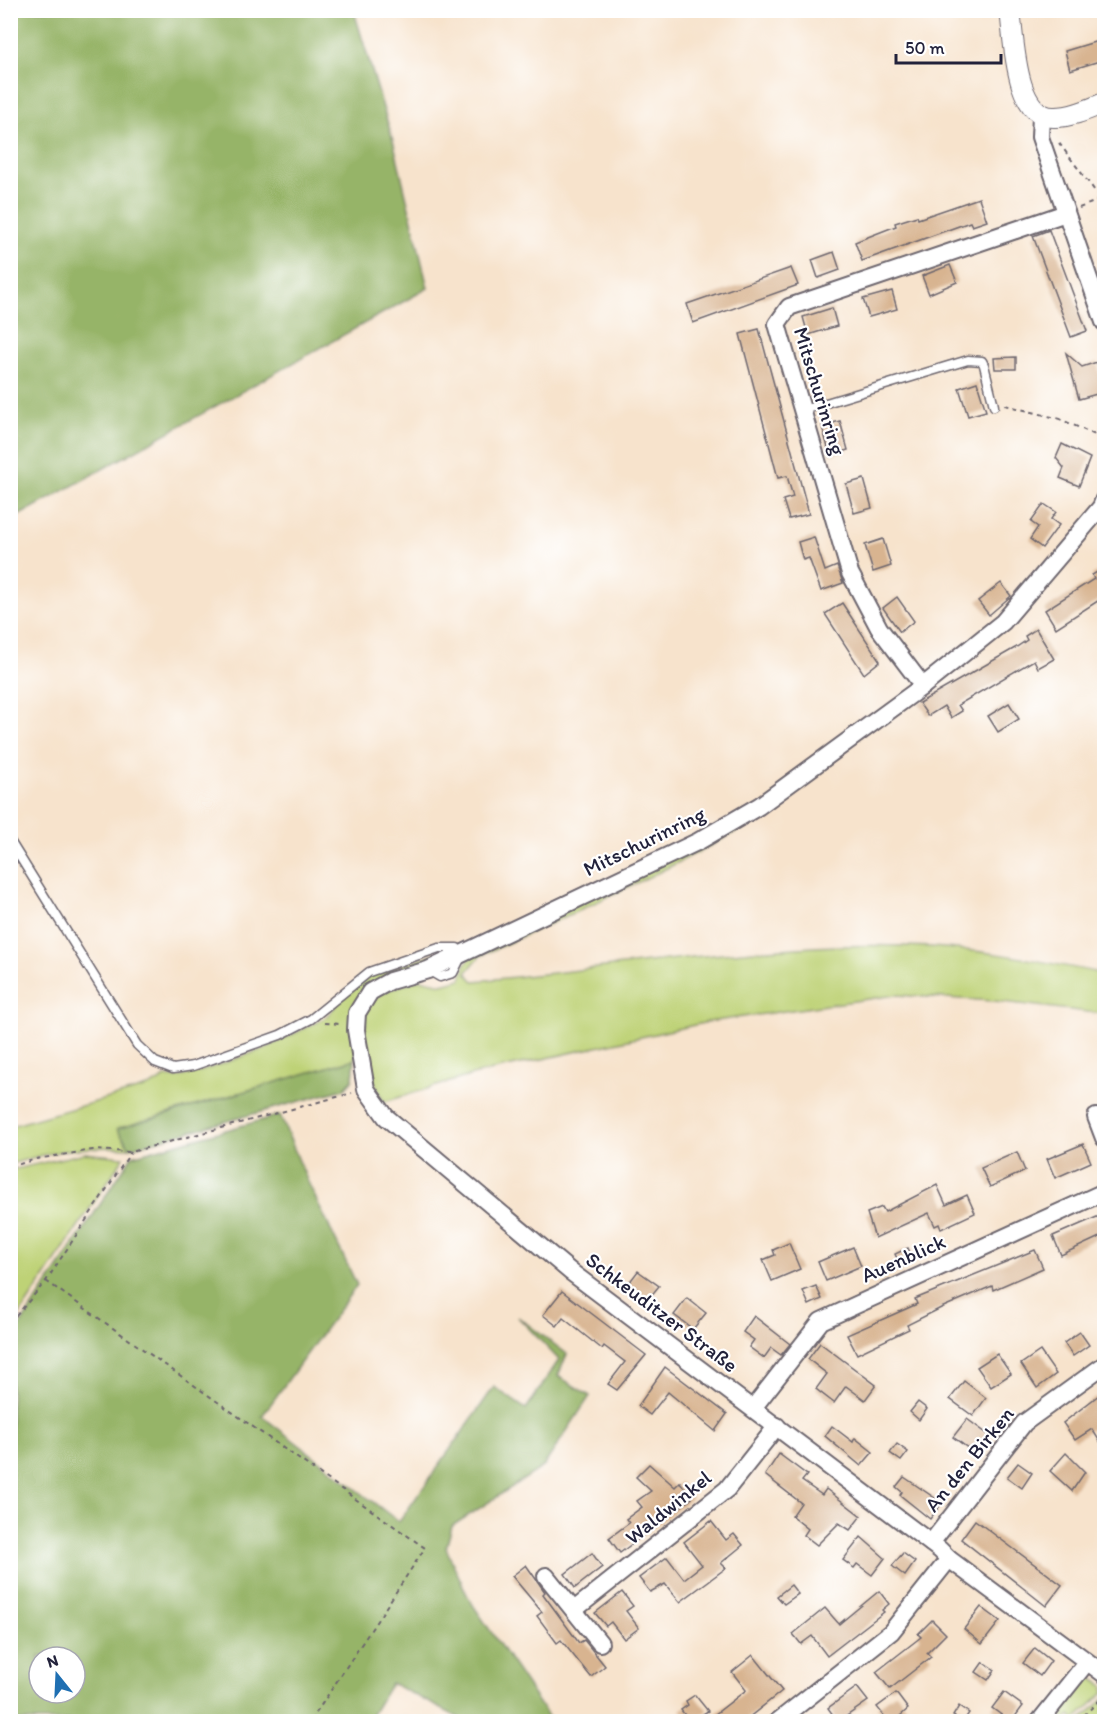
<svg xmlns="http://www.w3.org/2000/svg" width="1115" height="1732" font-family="Itim,sans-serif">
  <rect width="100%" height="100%" fill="#fff"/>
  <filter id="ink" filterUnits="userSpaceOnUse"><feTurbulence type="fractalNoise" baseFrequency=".0167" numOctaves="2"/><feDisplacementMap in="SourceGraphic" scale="12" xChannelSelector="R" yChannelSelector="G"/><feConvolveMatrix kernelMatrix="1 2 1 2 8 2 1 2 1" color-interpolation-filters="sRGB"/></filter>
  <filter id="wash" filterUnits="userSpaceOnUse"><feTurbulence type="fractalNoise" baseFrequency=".008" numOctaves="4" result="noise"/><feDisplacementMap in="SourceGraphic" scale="24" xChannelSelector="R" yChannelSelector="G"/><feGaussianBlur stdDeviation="1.35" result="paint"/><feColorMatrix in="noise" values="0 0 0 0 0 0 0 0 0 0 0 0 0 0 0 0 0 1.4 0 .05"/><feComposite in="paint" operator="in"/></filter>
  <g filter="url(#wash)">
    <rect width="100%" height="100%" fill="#f7e3cc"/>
    <g fill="#bed276" stroke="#707a58" stroke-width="1.5">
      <path d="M 762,810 L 768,813 C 676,868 577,911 480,956 L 466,973 L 474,981 C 617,969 759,942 903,946 C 971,947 1038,960 1104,974 L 1104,1014 L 994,1001 L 896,995 L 708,1022 L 476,1074 L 384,1102 C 372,1080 357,1042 363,1016 C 365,1009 370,1001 374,995 L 420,979 L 442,984 L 461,979 L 465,964 L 470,958 Z"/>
      <path d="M 440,952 L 442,958 L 368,988 L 355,1059 L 117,1129 L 130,1148 C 85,1145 53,1151 11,1164 L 11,1126 L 151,1086 L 165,1077 L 176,1078 L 199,1072 L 266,1048 L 325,1018 L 343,998 L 370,976 Z"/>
      <polygon points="85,1153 124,1157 11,1328 11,1170"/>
      <polygon points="1084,1673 1104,1686 1104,1693 1075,1720 1070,1715 1064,1720 1055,1710"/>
      <polygon points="1104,1699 1104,1721 1080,1721"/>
    </g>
    <g fill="#96b467" stroke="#5c6b51" stroke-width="1.5" fill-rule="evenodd">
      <polygon points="11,10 354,11 394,144 428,288 11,520"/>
      <polygon points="355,1059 353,1079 344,1089 130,1148 117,1129"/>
      <path d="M 280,1115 L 307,1180 L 357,1285 L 262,1416 L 399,1522 L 494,1387 L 526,1409 L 559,1360 L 518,1317 L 567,1354 L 558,1376 L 590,1396 L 543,1467 L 452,1526 L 446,1548 L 469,1599 L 551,1721 L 465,1721 L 391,1683 L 368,1721 L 11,1721 L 11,1335 L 21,1324 L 132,1156 ZM 39,1657 L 75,1657 L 75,1693 L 39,1693 Z"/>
    </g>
    <g id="blocks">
      <g fill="#d8b490">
        <polygon points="1098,41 1103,60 1070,70 1065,51"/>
        <polygon points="979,198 987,221 972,226 970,222 862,261 855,242 896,226 895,223 917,216 918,219"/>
        <polygon points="1049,230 1087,331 1071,337 1033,236"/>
        <polygon points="834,252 840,270 818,278 812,260"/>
        <polygon points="950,265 957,282 929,294 922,276"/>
        <polygon points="791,268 798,285 693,323 687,304"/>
        <polygon points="892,291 897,309 869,317 863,299"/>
        <polygon points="832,308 837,326 808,335 803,317"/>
        <polygon points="759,329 809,514 789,519 783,500 793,497 787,476 778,478 740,334"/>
        <polygon points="1066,353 1082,367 1097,362 1104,392 1079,399"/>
        <polygon points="1016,357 1016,369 995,369 994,358"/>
        <polygon points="977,382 986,411 968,416 959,388"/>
        <polygon points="840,421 848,450 830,455 822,426"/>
        <polygon points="1062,444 1090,458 1079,486 1060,478 1064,468 1056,458"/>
        <polygon points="864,479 872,508 854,513 846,484"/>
        <polygon points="1044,504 1056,512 1051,519 1059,525 1042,548 1030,539 1038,527 1031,522"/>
        <polygon points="814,537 825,571 837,566 843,583 821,591 809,558 803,560 798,542"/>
        <polygon points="883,539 891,566 873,572 865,545"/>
        <polygon points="1104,568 1104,597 1056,628 1045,610 1094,579 1092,575"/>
        <polygon points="1001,583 1011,596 989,615 978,601"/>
        <polygon points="897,597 914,621 900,632 883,608"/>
        <polygon points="842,603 880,661 864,674 825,614"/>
        <polygon points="1036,629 1054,659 1038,668 1034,660 958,705 962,711 951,718 944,706 928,716 919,703 1015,648 1027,640 1025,636"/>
        <polygon points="1009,703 1019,719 998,732 988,716"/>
        <polygon points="1083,1144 1091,1162 1055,1178 1047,1159"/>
        <polygon points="1017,1152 1025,1171 990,1187 981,1168"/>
        <polygon points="937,1185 946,1205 967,1195 975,1213 941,1229 939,1224 935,1226 929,1213 875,1238 867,1213 882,1207 885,1212"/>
        <polygon points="1104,1214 1104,1235 1061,1255 1053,1236"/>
        <polygon points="789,1243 800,1269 772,1281 763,1260 775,1255 773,1250"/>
        <polygon points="853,1247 861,1266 826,1281 818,1262"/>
        <polygon points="908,1248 914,1261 901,1267 895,1254"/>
        <polygon points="1035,1250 1043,1268 993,1290 992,1286 941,1308 907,1325 909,1329 857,1354 847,1335 917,1304 915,1299"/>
        <polygon points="638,1271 659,1286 645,1303 625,1288"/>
        <polygon points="816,1286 822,1299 809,1305 803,1291"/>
        <polygon points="562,1291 646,1355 617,1390 608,1384 625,1362 604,1346 602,1349 563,1318 557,1326 543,1315"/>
        <polygon points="687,1298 706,1313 693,1329 674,1315"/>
        <polygon points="754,1316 790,1344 781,1355 771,1348 764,1358 749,1347 754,1340 743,1332"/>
        <polygon points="1080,1332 1089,1345 1073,1356 1064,1343"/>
        <polygon points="820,1343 876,1385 865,1400 846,1386 834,1403 816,1389 827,1374 808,1359"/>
        <polygon points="1040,1351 1056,1374 1037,1388 1021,1364"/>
        <polygon points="997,1354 1011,1374 991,1387 977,1367"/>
        <polygon points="665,1367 727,1414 715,1431 668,1392 650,1415 638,1406"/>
        <polygon points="964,1381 986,1398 973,1416 950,1399"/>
        <polygon points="1104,1391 1104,1448 1092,1429 1075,1440 1063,1423"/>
        <polygon points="918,1402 927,1409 919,1420 910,1412"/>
        <polygon points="967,1419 990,1436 976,1454 953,1437"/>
        <polygon points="832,1426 853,1442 855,1438 873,1452 861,1466 825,1436"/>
        <polygon points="897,1444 908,1452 901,1461 890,1453"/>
        <polygon points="1066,1453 1085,1472 1072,1491 1050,1471"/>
        <polygon points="779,1454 807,1475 802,1481 822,1495 826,1489 861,1516 850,1530 839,1523 817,1545 804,1535 808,1529 792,1516 801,1503 765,1475"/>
        <polygon points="1018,1463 1032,1473 1022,1488 1007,1477"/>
        <polygon points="649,1464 675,1487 680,1482 692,1498 620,1553 609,1538 629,1523 626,1519 642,1507 637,1501 651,1491 636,1477"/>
        <polygon points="904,1477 942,1503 930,1519 900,1495 902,1492 896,1487"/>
        <polygon points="975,1520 1062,1585 1046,1606 961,1539"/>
        <polygon points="711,1521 726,1540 734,1534 743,1545 721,1563 726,1568 680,1602 665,1584 650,1592 639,1578 667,1557 684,1579 702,1565 684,1542"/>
        <polygon points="861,1537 885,1558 872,1575 857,1564 854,1568 843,1560"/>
        <polygon points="592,1553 602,1567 575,1588 565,1574"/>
        <polygon points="903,1553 915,1562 905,1576 892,1566"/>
        <polygon points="526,1565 545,1592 543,1594 579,1643 584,1640 605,1666 591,1677 561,1640 557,1643 537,1616 542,1612 512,1576"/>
        <polygon points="791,1585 798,1594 784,1604 777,1596"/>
        <polygon points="879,1591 889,1604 882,1610 884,1612 827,1656 812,1636 801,1644 793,1634 825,1608 839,1624"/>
        <polygon points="622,1592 633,1606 626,1611 639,1628 624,1639 611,1622 606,1626 595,1613"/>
        <polygon points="981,1607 1000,1621 982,1644 964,1629"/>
        <polygon points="932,1620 946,1634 927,1653 931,1657 890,1689 876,1672 921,1637 918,1634"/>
        <polygon points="1035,1648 1051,1661 1040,1676 1023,1663"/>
        <polygon points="753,1655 782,1691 743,1722 705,1722 746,1690 732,1672"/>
        <polygon points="983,1662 995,1670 988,1680 976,1672"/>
        <polygon points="857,1687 868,1701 838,1722 828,1708"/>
        <polygon points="1004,1692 1023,1706 1011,1722 992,1708"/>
        <polygon points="896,1693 908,1709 893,1722 889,1722 877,1707"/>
        <polygon points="695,1695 708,1711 690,1722 681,1710 688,1705 686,1701"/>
        <polygon points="959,1706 969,1713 963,1722 953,1716"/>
      </g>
    </g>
  </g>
  <g filter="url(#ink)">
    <use href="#blocks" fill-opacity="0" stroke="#6d666e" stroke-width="1.5"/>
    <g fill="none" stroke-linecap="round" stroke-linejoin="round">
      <g stroke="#6d666e" stroke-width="11">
        <g id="service">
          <polyline points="803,410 968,360 982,361 984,365 994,406"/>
          <polyline points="10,841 137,1045 155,1062 173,1069 193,1066 280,1035 311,1019 369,972 439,948 457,948 460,959 453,973 440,977 428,970"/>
        </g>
      </g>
      <g stroke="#6d666e" stroke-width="20">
        <g id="minor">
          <polyline points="1041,116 1040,137 1104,322"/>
          <polyline points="1104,499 1101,507 1003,622 923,686 759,806 699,841 428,970 390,981 370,992 357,1013 356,1030 366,1089 386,1117 571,1272 940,1550 949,1559 1104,1674"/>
          <polyline points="923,686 879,628 850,573 777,324 789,307 1066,213"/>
          <polyline points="1096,1117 1104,1138"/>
          <polyline points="753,1408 821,1321 1104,1192"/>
          <polyline points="931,1543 1024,1423 1104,1365"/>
          <polyline points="546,1576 600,1643"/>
          <polyline points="574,1610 727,1489 777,1426"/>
          <polyline points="777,1722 891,1632 949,1559"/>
          <polyline points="1039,1722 1087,1662"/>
        </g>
      </g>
      <g stroke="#6d666e" stroke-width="22">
        <path id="tertiary" d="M 1010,10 C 1014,40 1015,119 1055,117 C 1072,117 1089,109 1104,103"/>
      </g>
      <g stroke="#6d666e" stroke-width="2" stroke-dasharray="4.5 4.5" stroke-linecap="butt">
        <polyline points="1059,143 1095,191 1104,198"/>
        <polyline points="1079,208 1104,198"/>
        <polyline points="1005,405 1060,419 1104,439"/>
        <polyline points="325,1023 340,1024"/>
        <polyline points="10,1167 36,1159 93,1150 131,1152 352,1093"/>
        <polyline points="46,1281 425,1548 310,1722"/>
        <polyline points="10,1323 46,1281 131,1152"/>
        <polyline points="1060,1719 1070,1722"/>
        <polyline points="1077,1722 1104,1696"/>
      </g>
      <use href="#service" stroke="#fff" stroke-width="8"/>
      <use href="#minor" stroke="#fff" stroke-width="16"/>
      <use href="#tertiary" stroke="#fff" stroke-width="20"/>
    </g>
  </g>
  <g text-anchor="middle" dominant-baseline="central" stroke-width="4.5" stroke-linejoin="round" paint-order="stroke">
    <g font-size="21" fill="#22223b" stroke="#fff">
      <text transform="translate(820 391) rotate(73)">Mitschurinring</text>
      <text transform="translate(644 841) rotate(-26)">Mitschurinring</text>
      <text transform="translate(903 1258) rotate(-24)">Auenblick</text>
      <text transform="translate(662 1312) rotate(37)">Schkeuditzer Straße</text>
      <text transform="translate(969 1459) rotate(-51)">An den Birken</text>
      <text transform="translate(668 1507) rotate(-39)">Waldwinkel</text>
    </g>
  </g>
  <rect width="1115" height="1732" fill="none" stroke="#fff" stroke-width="36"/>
  <g transform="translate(57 1675) rotate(342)"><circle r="28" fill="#ffffff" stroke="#a7a7b1" stroke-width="1.5"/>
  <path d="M0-4.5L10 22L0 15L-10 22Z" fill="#1f6fb2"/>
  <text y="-9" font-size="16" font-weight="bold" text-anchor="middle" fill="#22223b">N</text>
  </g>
  <path d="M896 54v9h105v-9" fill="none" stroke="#22223b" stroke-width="3"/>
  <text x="905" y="54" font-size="18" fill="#22223b" stroke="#ffffff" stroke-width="4.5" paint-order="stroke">50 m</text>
</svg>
